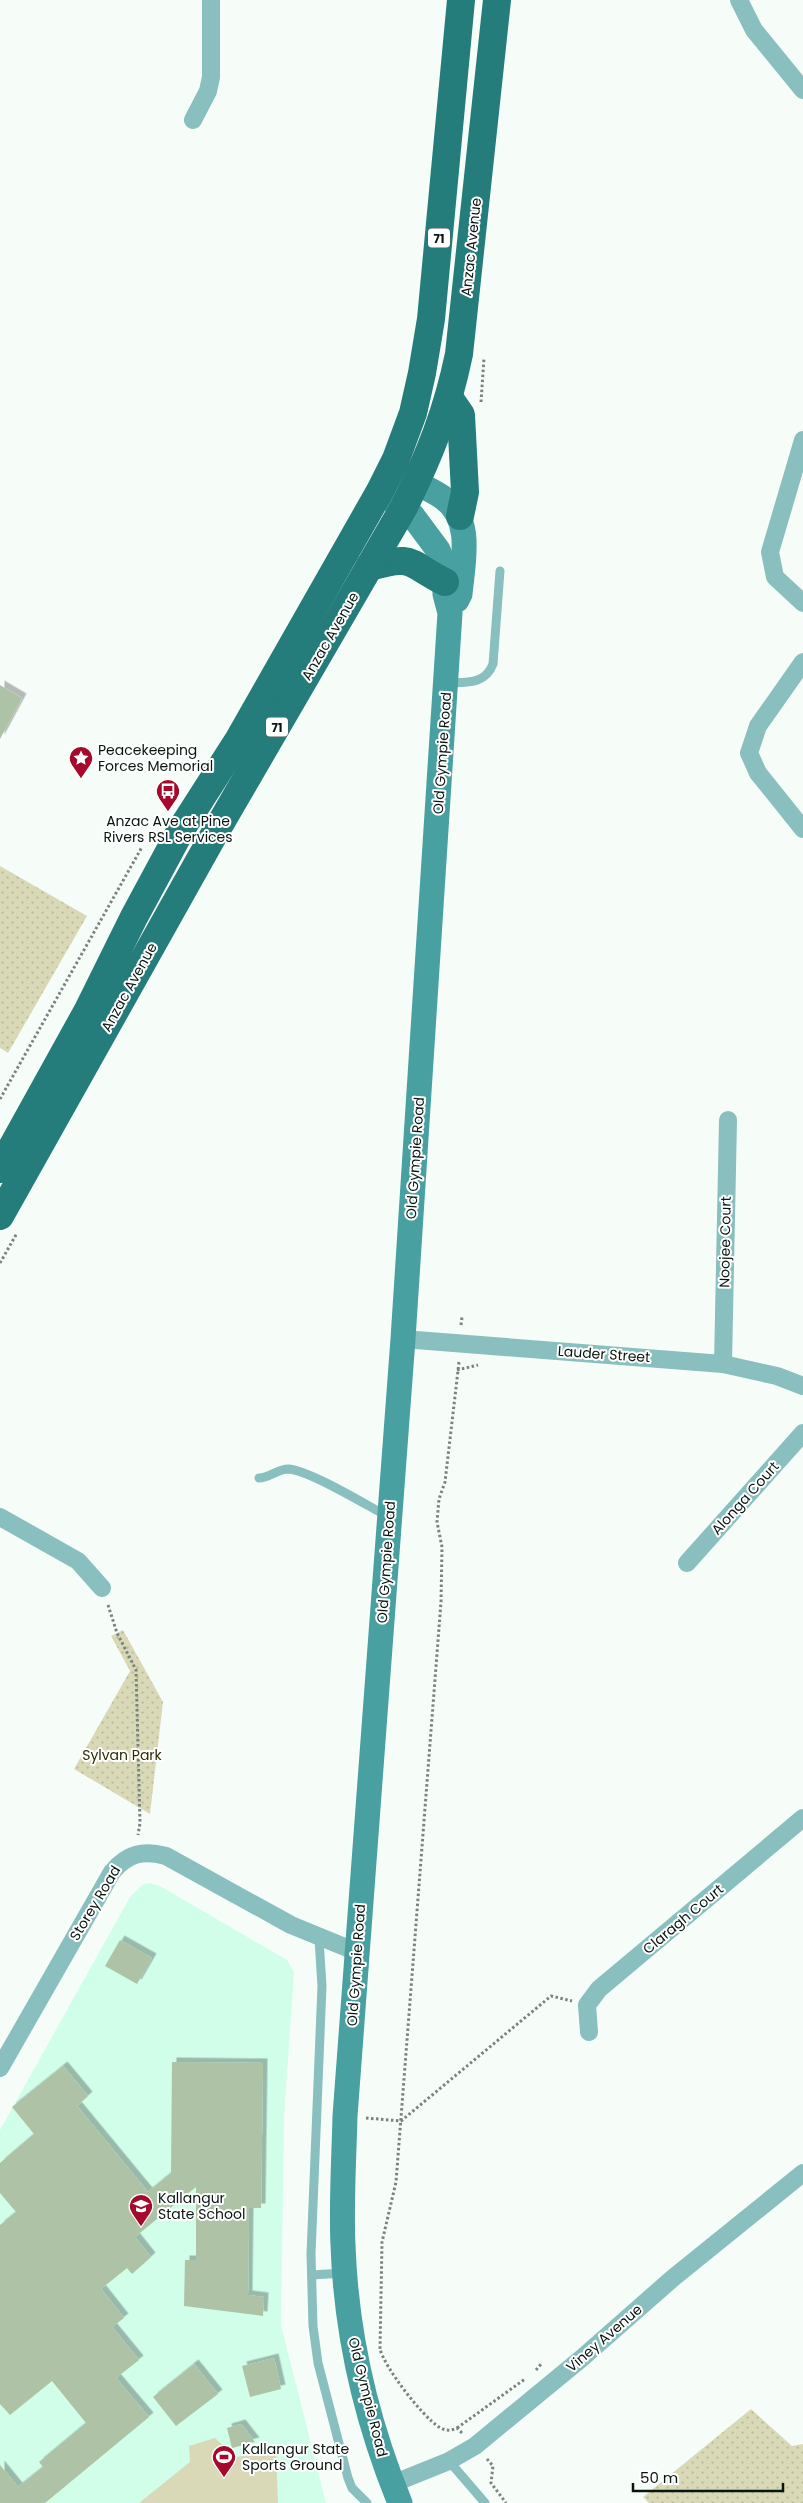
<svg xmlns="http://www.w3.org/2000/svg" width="803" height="2503" font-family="Poppins,sans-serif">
  <defs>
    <pattern id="park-dots" width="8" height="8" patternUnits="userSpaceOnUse" patternTransform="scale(1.25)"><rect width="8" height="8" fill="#d9d9b7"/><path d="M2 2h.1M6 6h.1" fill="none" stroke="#b9ba9c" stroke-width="1.8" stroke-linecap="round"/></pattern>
    <filter id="shadow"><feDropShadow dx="4.5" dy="-4.5" stdDeviation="0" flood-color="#0004"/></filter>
  </defs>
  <rect width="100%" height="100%" fill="#f6fdf9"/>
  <polygon fill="#d0fee9" points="150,1883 160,1886 287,1960 294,1972 284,2117 281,2325 326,2503 0,2503 0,2130 130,1897 142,1885"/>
  <polygon fill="#d9d9b7" points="215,2438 236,2457 276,2452 278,2503 139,2503 190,2462 189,2446"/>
  <g fill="url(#park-dots)">
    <polygon points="0,866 87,916 8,1053 0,1048"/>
    <polygon points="123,1630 163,1702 150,1814 74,1769 130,1671 111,1636"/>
    <polygon points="751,2409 792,2446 803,2444 803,2503 649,2503 643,2497"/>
  </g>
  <g fill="#aec2a5" filter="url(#shadow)">
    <polygon points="0,685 22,698 0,739"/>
    <polygon points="120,1940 152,1958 137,1984 105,1966"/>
    <polygon points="172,2062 263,2063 261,2208 249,2208 248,2295 264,2297 263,2316 184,2306 185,2260 196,2260 196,2187 135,2237 151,2257 132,2274 127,2268 101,2289 124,2318 112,2327 139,2360 116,2378 149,2417 45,2503 0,2503 0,2465 18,2487 43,2467 39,2462 86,2423 52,2381 10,2415 0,2404 0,2225 16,2212 0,2193 0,2163 34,2134 12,2107 63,2066 88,2096 77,2106 148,2192 171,2173"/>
    <polygon points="274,2358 281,2389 250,2397 242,2366"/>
    <polygon points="194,2364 218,2394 176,2426 153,2397"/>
    <polygon points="241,2424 255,2442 232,2448 227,2428"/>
  </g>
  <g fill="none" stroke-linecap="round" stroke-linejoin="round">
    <g stroke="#79847f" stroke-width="3" stroke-dasharray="2.5 2.5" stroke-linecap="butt">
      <polyline points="481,402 484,358"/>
      <polyline points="0,1099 142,847"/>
      <polyline points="0,1263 17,1233"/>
      <polyline points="461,1325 462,1317"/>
      <path d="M 459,1362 L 445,1482 L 439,1499 L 437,1522 L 442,1547 L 441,1602 L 396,2182 L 382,2242 L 380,2349 C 385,2368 422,2416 439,2427 C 445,2431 451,2431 457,2428 L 462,2433"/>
      <polyline points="457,1370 478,1365"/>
      <polyline points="108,1605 117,1633 136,1670 140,1823 138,1835"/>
      <polyline points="366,2118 401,2121 551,1996 572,2001"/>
      <polyline points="536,2370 542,2363"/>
      <polyline points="457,2428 525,2379"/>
      <polyline points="487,2459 493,2466 491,2483 506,2503"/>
    </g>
    <g stroke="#89bfbe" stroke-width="9">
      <path d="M 447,683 C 466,682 485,685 493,664 L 500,571"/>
      <path d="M 259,1478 C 269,1478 278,1469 288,1469 C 309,1470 366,1505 387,1516"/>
      <polyline points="319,1939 322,1986 311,2254 313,2326 318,2363 348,2478 352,2488 367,2503"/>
      <polyline points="312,2275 344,2273"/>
      <polyline points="449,2461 485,2503"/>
    </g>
    <g stroke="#89bfbe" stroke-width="18">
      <polyline points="739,0 754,30 803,90"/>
      <polyline points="193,120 208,91 211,77 211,0"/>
      <polyline points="803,440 770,552 775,577 803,603"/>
      <polyline points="803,662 758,726 749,753 758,773 803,829"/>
      <polyline points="403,1339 723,1364 777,1376 803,1386"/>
      <polyline points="723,1364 728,1120"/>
      <polyline points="0,1517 78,1561 102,1588"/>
      <polyline points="687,1563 803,1433"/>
      <polyline points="589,2032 587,2005 599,1989 803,1818"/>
      <path d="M 0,2068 L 112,1872 C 128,1853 143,1850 166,1856 L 291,1925 L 357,1952"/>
      <polyline points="392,2484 449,2461 475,2446 582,2358 673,2278 803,2173"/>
    </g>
    <g stroke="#48a1a0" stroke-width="25">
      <path d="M 397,474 C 412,481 429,488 442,497 C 474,518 463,562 460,594 L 457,600"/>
      <path d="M 388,497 L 412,515 L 438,550 L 444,565 L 445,594 L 450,613 L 403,1339 L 345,2116 C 344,2159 341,2202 343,2245 C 346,2334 366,2420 400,2503"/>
    </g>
    <g stroke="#247c7b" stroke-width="28">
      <polyline points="450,399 461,415 465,492 460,516"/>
      <path d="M 369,567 C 415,554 407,563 445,582"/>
      <polyline points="0,1169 88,1010 134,917 182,828 239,739 380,491 396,459 413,413 422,373 431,319 461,0"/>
      <path d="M 0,1216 L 212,838 L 404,507 C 430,454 447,412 459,354 L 497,0"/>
    </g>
  </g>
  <defs>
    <g id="sight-pin" transform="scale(1.25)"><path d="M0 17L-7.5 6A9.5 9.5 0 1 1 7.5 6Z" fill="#a50a2d" stroke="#fff"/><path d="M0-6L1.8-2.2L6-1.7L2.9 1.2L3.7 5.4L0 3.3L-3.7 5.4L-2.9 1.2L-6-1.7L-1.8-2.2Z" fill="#fff"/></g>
    <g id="bus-pin" transform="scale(1.25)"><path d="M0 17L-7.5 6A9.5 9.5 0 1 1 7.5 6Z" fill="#a50a2d" stroke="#fff"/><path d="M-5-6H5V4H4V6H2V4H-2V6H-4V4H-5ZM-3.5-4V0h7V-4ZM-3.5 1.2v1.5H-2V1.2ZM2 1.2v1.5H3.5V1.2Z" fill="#fff"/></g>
    <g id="school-pin" transform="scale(1.25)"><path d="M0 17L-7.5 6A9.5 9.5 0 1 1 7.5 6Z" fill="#a50a2d" stroke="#fff"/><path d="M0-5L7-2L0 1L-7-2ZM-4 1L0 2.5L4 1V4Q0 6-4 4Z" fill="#fff"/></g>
    <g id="stadium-pin" transform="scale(1.25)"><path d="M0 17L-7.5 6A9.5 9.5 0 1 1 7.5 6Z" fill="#a50a2d" stroke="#fff"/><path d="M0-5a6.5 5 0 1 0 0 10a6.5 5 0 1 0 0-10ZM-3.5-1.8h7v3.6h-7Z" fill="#fff"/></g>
  </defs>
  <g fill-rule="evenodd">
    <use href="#sight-pin" x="81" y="758"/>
    <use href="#bus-pin" x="168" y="791"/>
    <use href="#school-pin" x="141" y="2206"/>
    <use href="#stadium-pin" x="224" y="2457"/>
  </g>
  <g text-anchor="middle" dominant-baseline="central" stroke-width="4" stroke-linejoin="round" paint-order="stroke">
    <g fill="#fff" stroke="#525c58" stroke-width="1">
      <rect x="428" y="228.5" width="22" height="19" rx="4"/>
      <rect x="266" y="717.5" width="22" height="19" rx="4"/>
    </g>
    <g font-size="12" font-weight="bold" fill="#081610">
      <text x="439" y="238">71</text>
      <text x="277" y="727">71</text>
    </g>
    <g font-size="14" fill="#081610" stroke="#fff">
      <text transform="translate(471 247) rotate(-84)">Anzac Avenue</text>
      <text transform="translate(330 636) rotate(-60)">Anzac Avenue</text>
      <text transform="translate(442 753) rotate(-86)">Old Gympie Road</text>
      <text transform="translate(129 987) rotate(-61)">Anzac Avenue</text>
      <text transform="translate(415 1158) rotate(-86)">Old Gympie Road</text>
      <text transform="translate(725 1242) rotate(-89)">Noojee Court</text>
      <text transform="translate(604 1354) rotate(4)">Lauder Street</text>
      <text transform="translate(745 1498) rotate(-48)">Alonga Court</text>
      <text transform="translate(386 1562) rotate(-86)">Old Gympie Road</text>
      <text transform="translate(95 1903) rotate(-59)">Storey Road</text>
      <text transform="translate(683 1919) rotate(-40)">Claragh Court</text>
      <text transform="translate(356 1965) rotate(-86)">Old Gympie Road</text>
      <text transform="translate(604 2338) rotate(-41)">Viney Avenue</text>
      <text transform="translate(368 2397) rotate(76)">Old Gympie Road</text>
    </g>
    <g font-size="14" fill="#081610" stroke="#fff" text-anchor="start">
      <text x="98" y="750">Peacekeeping<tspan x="98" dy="16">Forces Memorial</tspan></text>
      <text x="168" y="821" text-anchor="middle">Anzac Ave at Pine<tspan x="168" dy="16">Rivers RSL Services</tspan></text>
      <text x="158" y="2198">Kallangur<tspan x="158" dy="16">State School</tspan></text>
      <text x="242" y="2449">Kallangur State<tspan x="242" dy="16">Sports Ground</tspan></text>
    </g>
    <g font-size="14" fill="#2e2c04" stroke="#fff">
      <text x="122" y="1755">Sylvan Park</text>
    </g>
  </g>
  <path d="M633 2483v8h150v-8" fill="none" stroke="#081610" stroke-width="2.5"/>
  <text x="640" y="2483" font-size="15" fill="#081610" stroke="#ffffff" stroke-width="4" paint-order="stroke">50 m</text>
</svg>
